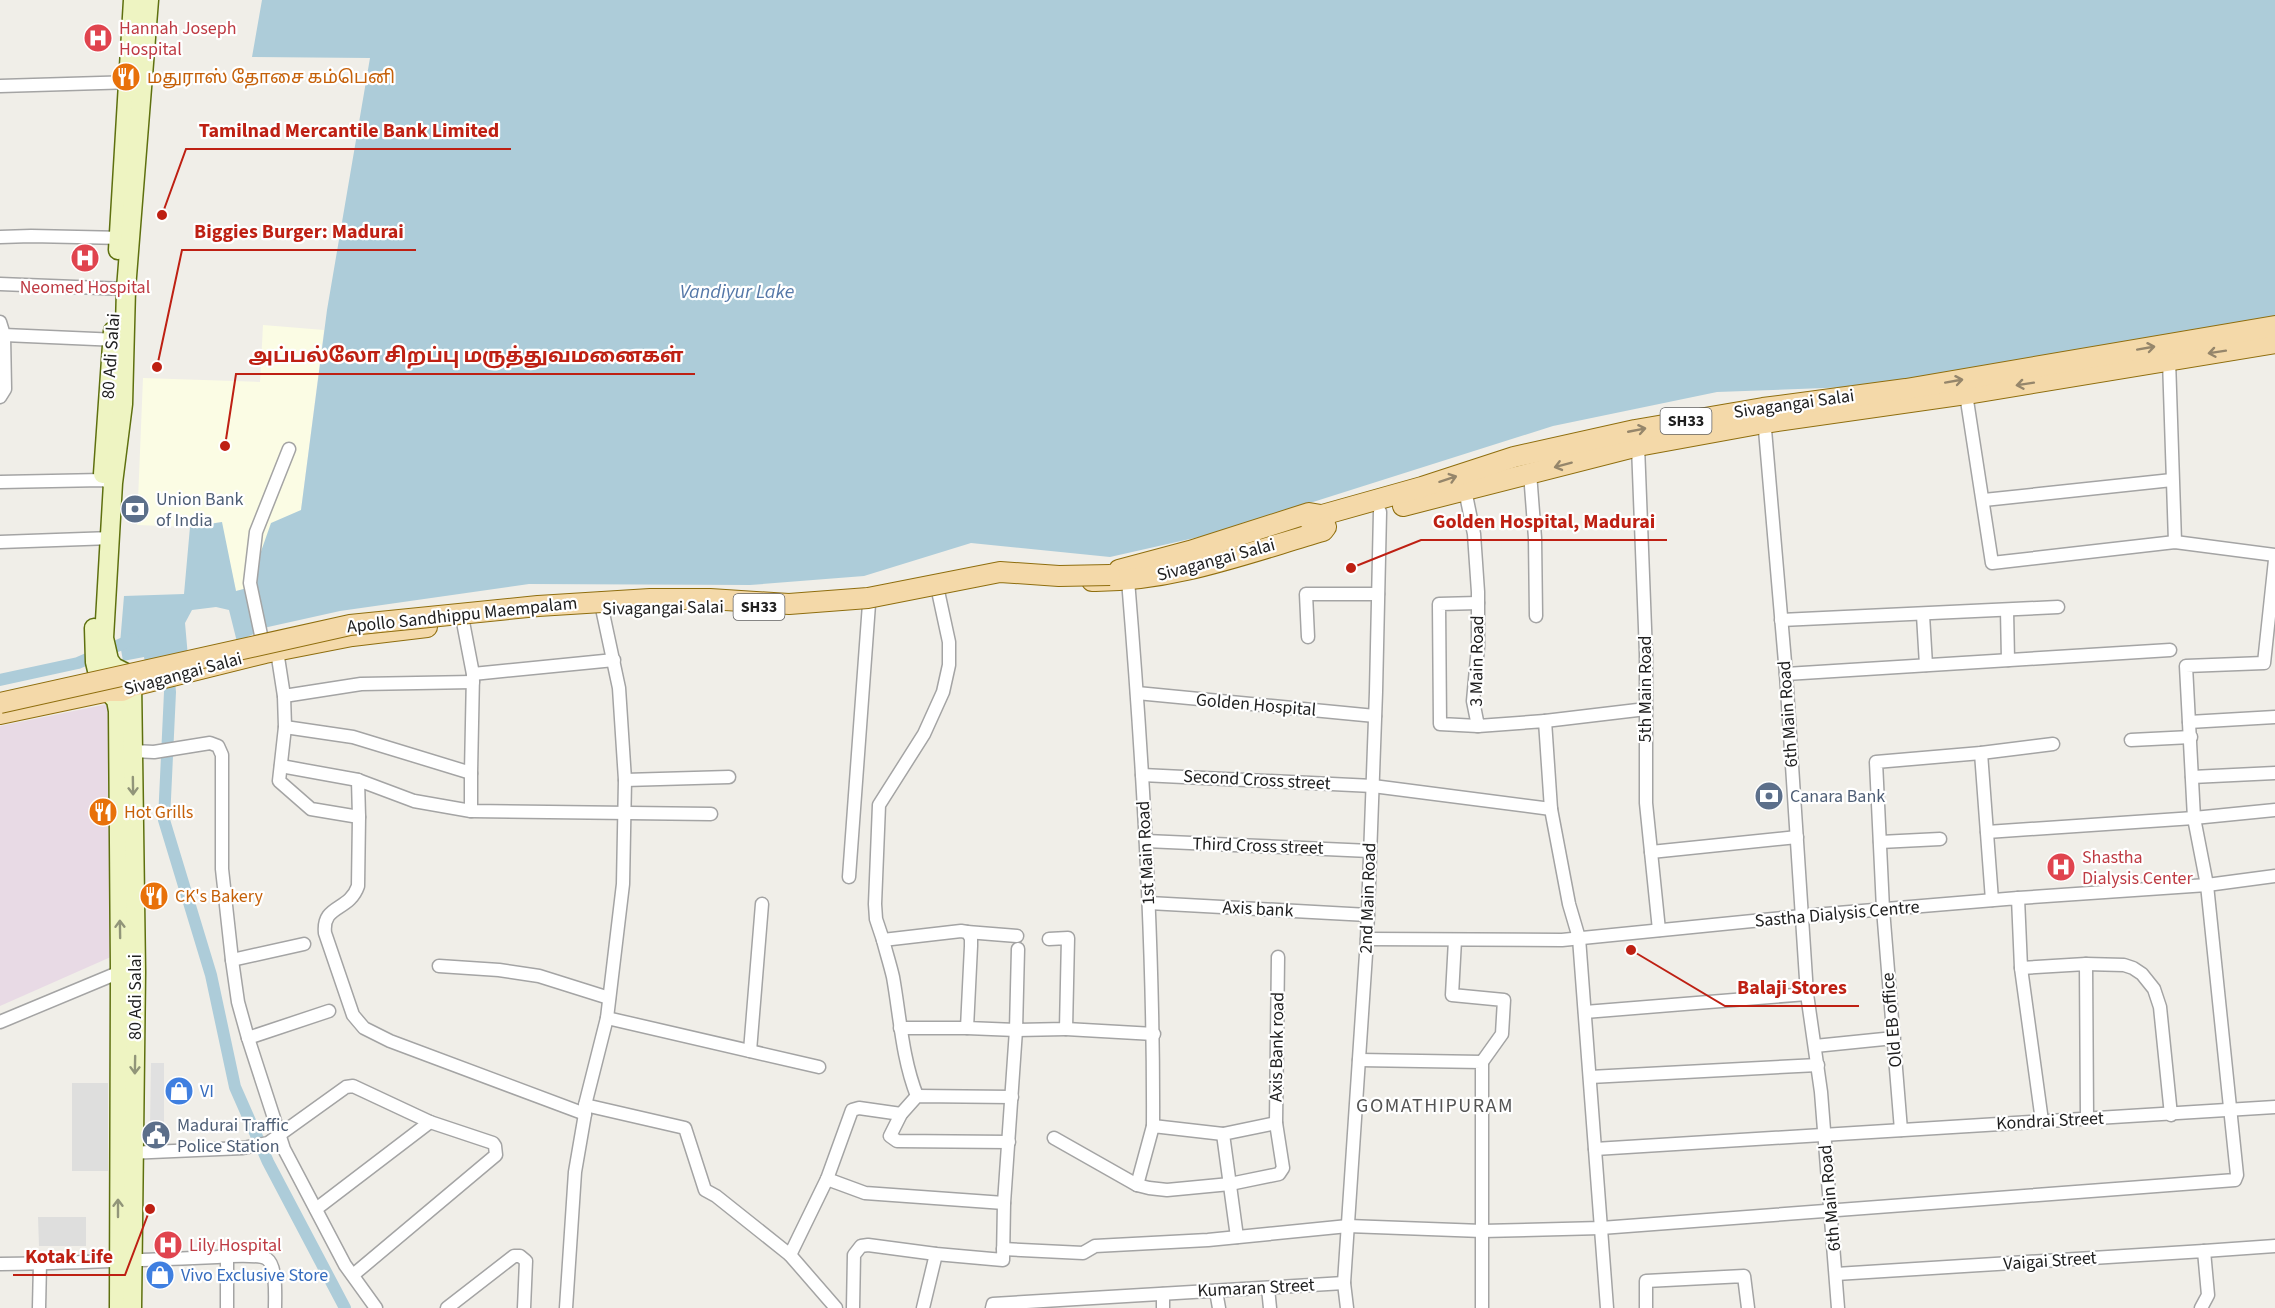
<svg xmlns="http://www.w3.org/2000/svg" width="2275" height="1308" font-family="'Source Sans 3','Noto Sans Tamil',sans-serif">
  <rect width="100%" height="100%" fill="#f0eee8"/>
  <g fill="#dededd">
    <rect x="72" y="1083" width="36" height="88"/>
    <polygon points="38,1217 86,1217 86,1246 39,1246"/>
  </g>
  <polygon fill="#e8dae5" points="108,704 113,956 0,1006 0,726"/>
  <polygon fill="#fbfce4" points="263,325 324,330 301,510 255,586 236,591 221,522 190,527 137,525 143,378 260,382"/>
  <polygon fill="#e0e0e0" points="151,1063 164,1063 164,1127 150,1127"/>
  <polygon fill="#adccd9" points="262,0 2275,0 2275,320 1878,386 1717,392 1553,426 1212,534 1110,557 971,543 864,576 750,585 529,584 340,611 268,627 237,642 229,610 216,607 192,610 185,623 189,668 147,673 144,657 123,661 120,644 124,596 184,594 190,527 222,522 236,591 255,586 258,560 271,523 301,510 327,310 370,58 252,57"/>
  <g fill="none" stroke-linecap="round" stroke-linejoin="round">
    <g stroke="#adccd9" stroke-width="12">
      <polyline points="168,671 170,692 164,820 211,975 235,1087 268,1162 345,1308"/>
      <polyline points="0,680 78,663 133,639"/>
    </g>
    <g stroke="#a4a4a4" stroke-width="15">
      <g id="minor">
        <polyline points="0,86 134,82"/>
        <polyline points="0,237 31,236 124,238"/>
        <polyline points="0,284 126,289"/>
        <polyline points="0,322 4,335 118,340"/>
        <polyline points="2169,360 2175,542"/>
        <polyline points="1966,394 1992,563 2175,542 2275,555"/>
        <polyline points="0,397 5,389 4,335"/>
        <polyline points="1764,418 1786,674 1807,994 1821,1092 1838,1308"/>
        <polyline points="1638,446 1646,654 1646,803 1659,930"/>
        <polyline points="1530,473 1535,538 1536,616"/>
        <polyline points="0,482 103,480 112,483"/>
        <polyline points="1465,490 1474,534 1478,592 1478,647 1473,701 1478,726 1545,721 1551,809 1569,904 1579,938 1607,1308"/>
        <polyline points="1984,500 2172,480"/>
        <polyline points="0,542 112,538"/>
        <path d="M 1128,580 C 1143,762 1154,944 1153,1126"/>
        <polyline points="1478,603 1439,604 1440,724 1478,726"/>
        <polyline points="2007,610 2008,660"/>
        <polyline points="1923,615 1926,665"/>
        <polyline points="1781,620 2058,607"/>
        <polyline points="1308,637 1306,594 1378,594"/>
        <polyline points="264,649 250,583 256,532 289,449"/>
        <path d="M 277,651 L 284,696 L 285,727 L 279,781 L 311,809 L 359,817 L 358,886 C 349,912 322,904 325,933 L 353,1015 L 364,1028 L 390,1041 L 585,1114"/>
        <polyline points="473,674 614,660"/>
        <polyline points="1786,674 2170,650"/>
        <polyline points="1137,693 1375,716"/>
        <polyline points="284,696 361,684 473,682"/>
        <polyline points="1545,721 1646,709"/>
        <polyline points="2189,722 2275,717"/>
        <polyline points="285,727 353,737 471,773 473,674 463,622"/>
        <polyline points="2131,740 2191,737"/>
        <polyline points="133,751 154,752 210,743 218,746 222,755 222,869 232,960 238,1002 248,1038 284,1149 345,1265 376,1308"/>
        <polyline points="1981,753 1992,900"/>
        <polyline points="281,766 358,780"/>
        <polyline points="471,773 471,811 711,814"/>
        <polyline points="1142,775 1373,786 1551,809"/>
        <polyline points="2192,777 2275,773"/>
        <polyline points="625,780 729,777"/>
        <polyline points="359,817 358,780 414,801 471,811"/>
        <polyline points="1987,832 2194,818 2275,810"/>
        <polyline points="1146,841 1370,851"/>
        <polyline points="1880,842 1940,839"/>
        <polyline points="1651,852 1797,837"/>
        <polyline points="849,877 869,604"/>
        <polyline points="2018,898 2207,885 2275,876"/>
        <polyline points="1149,903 1368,915"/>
        <polyline points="967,932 1017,936"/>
        <polyline points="1367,939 1562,940 1802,916 2018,898 2021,968 2086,964 2087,1118"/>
        <path d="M 883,940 C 886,952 890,964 893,977 C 900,1016 902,1058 917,1096"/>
        <polyline points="1455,940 1452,995 1504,1000 1502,1034 1482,1062"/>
        <polyline points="1018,949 1016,1030 1066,1029 1068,938 1049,939"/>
        <polyline points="232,960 304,944"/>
        <polyline points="2086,964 2124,965 2133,968 2142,974 2154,989 2160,1007 2171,1115"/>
        <polyline points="439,966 499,970 539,976 609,998"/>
        <polyline points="2021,968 2042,1121"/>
        <polyline points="1585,1012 1807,994"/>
        <polyline points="607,1018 819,1067"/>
        <polyline points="0,1022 120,972 126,972"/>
        <polyline points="900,1028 967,1028"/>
        <polyline points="1066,1029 1154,1034"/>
        <polyline points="248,1038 329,1011"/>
        <polyline points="1815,1046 1894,1038"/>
        <polyline points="750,1051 762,904"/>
        <polyline points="1359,1060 1482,1062 1482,1308"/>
        <polyline points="1590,1077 1818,1065"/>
        <polyline points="585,1105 685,1128 705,1190 716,1196 790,1255 827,1179 865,1193 1004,1203"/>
        <polyline points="1901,1130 1883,909 1876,762 1981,753 2053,744"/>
        <polyline points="1054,1138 1137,1185 1149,1188 1167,1190 1230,1184 1279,1174 1283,1168 1276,1123"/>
        <polyline points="1009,1142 897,1141 890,1136 901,1114 917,1096 1012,1097"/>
        <polyline points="1595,1149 2275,1107"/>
        <polyline points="128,1153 243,1148 268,1143 346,1087 353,1086 430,1122 493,1143 495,1146 496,1155 353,1275"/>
        <polyline points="827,1179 852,1110 859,1108 901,1114"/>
        <polyline points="1137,1185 1153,1126 1223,1134"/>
        <polyline points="316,1209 430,1122"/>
        <polyline points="1237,1237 1223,1134 1276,1123 1278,957"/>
        <polyline points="1003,1249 1083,1253 1095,1246 1208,1240 1348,1226 1482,1231 1601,1228 2235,1180 2237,1175 2207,885 2194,818 2186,666 2264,663 2275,560"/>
        <polyline points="2204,1251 2275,1246"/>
        <polyline points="790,1255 836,1308"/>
        <path d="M 0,1264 C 73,1263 145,1260 217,1257 C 227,1256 260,1254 267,1259 C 277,1266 275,1296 275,1308"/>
        <polyline points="1836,1274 2204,1251 2208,1295 2201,1308"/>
        <polyline points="1268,1288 1270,1308"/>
        <polyline points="1216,1291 1219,1308"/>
        <polyline points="1163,1294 1163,1308"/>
        <polyline points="39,1308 40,1263"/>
        <polyline points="227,1308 227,1257"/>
        <polyline points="447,1308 514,1256 520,1256 526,1261 524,1308"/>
        <polyline points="566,1308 575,1172 585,1114 585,1105 607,1018 623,884 625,780 619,688 600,599"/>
        <polyline points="853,1308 854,1255 861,1246 868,1245 936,1254 1003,1260 1004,1203 1016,1030 967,1028 971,946 971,938 967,932 961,931 883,940 876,919 875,904 879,805 924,734 943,692 949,665 949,642 938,591"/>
        <polyline points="923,1308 936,1254"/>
        <polyline points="992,1308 993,1304 1344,1283"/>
        <polyline points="1347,1308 1344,1283 1367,939 1376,692 1380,512"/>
        <polyline points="1646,1308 1646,1281 1744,1276 1748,1308"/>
      </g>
    </g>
    <g stroke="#5e700f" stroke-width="21">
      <g id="secondary">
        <polyline points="118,250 133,0"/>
        <polyline points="103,474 113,331"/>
        <polyline points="94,628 95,662 100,683 116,700 118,711 120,972 119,1308"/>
        <polyline points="132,1308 136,972 132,680 130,675 114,667 109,660 104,638 113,483 123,404 126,289 149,0"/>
      </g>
    </g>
    <g stroke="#8f6e0e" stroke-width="22">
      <g id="primary">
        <polyline points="1403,506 1638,446 1764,423 1966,394 2275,343"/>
        <polyline points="1308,519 1422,487 1514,457 1635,430 1763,408 1906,389 2275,326"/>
        <polyline points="1119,570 1190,551 1309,513 1321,515"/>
        <path d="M 1092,581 C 1172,582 1247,553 1323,531 L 1326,527"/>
        <polyline points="0,714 109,691 122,691 132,686 265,653 352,636 427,627"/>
      </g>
    </g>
    <use href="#minor" stroke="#fff" stroke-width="12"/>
    <use href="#secondary" stroke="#eef4c2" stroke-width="18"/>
    <use href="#primary" stroke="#f4d9a9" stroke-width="20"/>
    <g stroke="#8f6e0e" stroke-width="22" stroke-linecap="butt">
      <polyline id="primary-bridge" points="0,703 350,625 538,606 650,599 710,599 789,604 868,598 1000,572 1059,576 1110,575"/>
    </g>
    <use href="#primary-bridge" stroke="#f4d9a9" stroke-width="20"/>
  </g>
  <defs><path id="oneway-shaft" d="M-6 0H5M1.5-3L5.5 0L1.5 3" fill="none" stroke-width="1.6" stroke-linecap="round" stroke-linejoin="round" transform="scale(1.5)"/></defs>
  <g stroke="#95866b">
    <use href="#oneway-shaft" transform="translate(2146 348) rotate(-10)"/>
    <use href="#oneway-shaft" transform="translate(2217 352) rotate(171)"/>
    <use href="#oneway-shaft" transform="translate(1954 381) rotate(-10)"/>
    <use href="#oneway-shaft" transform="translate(2025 384) rotate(171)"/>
    <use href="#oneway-shaft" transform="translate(1637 430) rotate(-11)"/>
    <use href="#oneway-shaft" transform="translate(1563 465) rotate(165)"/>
    <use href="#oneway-shaft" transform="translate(1448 479) rotate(-18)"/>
  </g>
  <g stroke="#919579">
    <use href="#oneway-shaft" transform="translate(133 786) rotate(89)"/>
    <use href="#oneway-shaft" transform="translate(120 929) rotate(-91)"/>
    <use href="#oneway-shaft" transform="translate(135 1065) rotate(91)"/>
    <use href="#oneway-shaft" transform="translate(118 1208) rotate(-90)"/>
  </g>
  <defs>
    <g id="hospital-disc" transform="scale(1.5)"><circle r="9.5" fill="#e0444e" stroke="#fff"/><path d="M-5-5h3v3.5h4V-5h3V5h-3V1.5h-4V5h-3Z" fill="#fff"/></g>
    <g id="restaurant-disc" transform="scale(1.5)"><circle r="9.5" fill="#e8710a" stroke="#fff"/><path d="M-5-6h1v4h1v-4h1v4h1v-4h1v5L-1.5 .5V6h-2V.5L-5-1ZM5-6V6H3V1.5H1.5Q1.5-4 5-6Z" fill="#fff"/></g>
    <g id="bank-disc" transform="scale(1.5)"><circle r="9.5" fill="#5c6f8a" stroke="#fff"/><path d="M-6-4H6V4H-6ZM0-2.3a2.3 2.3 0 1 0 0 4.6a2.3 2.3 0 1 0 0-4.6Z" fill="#fff"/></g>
    <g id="shop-disc" transform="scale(1.5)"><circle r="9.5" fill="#3f7fe0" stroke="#fff"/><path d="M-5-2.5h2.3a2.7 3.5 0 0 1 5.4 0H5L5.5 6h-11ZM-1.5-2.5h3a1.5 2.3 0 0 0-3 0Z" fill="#fff"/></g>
    <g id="civic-disc" transform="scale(1.5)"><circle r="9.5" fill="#5c6f8a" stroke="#fff"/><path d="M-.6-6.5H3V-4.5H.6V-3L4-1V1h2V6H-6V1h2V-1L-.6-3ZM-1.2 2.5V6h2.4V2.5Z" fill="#fff"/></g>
  </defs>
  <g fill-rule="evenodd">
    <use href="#hospital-disc" x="98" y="38"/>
    <use href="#restaurant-disc" x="126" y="77"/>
    <use href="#hospital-disc" x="85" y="258"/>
    <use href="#bank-disc" x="135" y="509"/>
    <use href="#bank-disc" x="1769" y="796"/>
    <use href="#restaurant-disc" x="103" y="812"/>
    <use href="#hospital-disc" x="2061" y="867"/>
    <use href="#restaurant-disc" x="154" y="896"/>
    <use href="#shop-disc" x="179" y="1091"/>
    <use href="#civic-disc" x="156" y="1135"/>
    <use href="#hospital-disc" x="168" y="1245"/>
    <use href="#shop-disc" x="160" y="1275"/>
  </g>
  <g text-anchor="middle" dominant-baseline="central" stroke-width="4.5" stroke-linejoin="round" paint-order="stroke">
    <g fill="#fff" stroke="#636363" stroke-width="1.5">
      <rect x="1660.5" y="408" width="51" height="26" rx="4.5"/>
      <rect x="733.5" y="594" width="51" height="26" rx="4.5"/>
    </g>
    <g font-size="16" font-weight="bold" fill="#202020">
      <text x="1686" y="421">SH33</text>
      <text x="759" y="607">SH33</text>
    </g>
    <g font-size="18" fill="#be3a42" stroke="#fff" text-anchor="start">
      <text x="119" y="28">Hannah Joseph<tspan x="119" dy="21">Hospital</tspan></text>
      <text x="85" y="287" text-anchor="middle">Neomed Hospital</text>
      <text x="2082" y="857">Shastha<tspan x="2082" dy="21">Dialysis Center</tspan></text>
      <text x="189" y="1245">Lily Hospital</text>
    </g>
    <g font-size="18" fill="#c56008" stroke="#fff" text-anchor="start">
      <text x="147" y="77">மதுராஸ் தோசை கம்பெனி</text>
      <text x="124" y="812">Hot Grills</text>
      <text x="175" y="896">CK's Bakery</text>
    </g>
    <g font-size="18" fill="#202020" stroke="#fff">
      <text transform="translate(111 356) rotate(-86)">80 Adi Salai</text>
      <text transform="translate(1794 404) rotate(-8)">Sivagangai Salai</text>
      <text transform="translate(1216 560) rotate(-15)">Sivagangai Salai</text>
      <text transform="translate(663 608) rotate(-1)">Sivagangai Salai</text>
      <text transform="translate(462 615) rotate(-6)">Apollo Sandhippu Maempalam</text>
      <text transform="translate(1477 661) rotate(-89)">3 Main Road</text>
      <text transform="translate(183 674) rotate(-15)">Sivagangai Salai</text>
      <text transform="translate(1645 689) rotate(-90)">5th Main Road</text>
      <text transform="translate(1256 705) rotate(5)">Golden Hospital</text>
      <text transform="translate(1788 714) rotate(-94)">6th Main Road</text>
      <text transform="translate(1257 780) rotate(3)">Second Cross street</text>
      <text transform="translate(1258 846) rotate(2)">Third Cross street</text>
      <text transform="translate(1146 853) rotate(-93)">1st Main Road</text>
      <text transform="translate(1368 898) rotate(-88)">2nd Main Road</text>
      <text transform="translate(1258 909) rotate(3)">Axis bank</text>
      <text transform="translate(1837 914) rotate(-5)">Sastha Dialysis Centre</text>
      <text transform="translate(135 997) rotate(-90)">80 Adi Salai</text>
      <text transform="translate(1892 1020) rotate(-95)">Old EB office</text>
      <text transform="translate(1277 1047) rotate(-89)">Axis Bank road</text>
      <text transform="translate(2050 1121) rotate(-3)">Kondrai Street</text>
      <text transform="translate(1830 1198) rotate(-95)">6th Main Road</text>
      <text transform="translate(2050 1261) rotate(-4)">Vaigai Street</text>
      <text transform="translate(1256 1288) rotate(-3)">Kumaran Street</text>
    </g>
    <g font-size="18" fill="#4e5e75" stroke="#fff" text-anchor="start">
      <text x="156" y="499">Union Bank<tspan x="156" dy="21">of India</tspan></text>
      <text x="1790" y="796">Canara Bank</text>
      <text x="177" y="1125">Madurai Traffic<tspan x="177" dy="21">Police Station</tspan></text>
    </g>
    <g font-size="18" fill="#366cbe" stroke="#fff" text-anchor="start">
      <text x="200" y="1091">VI</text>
      <text x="181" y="1275">Vivo Exclusive Store</text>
    </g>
    <g font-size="20" font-style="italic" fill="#5578a8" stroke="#fff">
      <text x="737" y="292">Vandiyur Lake</text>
    </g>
    <g font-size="20" letter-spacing="1.5" fill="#535353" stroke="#fff">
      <text x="1435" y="1106">GOMATHIPURAM</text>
    </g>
  </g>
  <path fill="none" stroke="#be2013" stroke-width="2" d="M162 215L186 149H511M157 367L182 250H416M225 446L236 374H695M1351 568L1421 540H1667M1631 950L1725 1006H1859M150 1209L125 1275H13"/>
  <g fill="#be2013" stroke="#fff" stroke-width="2">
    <circle cx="162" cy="215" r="6"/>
    <circle cx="157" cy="367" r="6"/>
    <circle cx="225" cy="446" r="6"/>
    <circle cx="1351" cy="568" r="6"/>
    <circle cx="1631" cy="950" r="6"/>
    <circle cx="150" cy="1209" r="6"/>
  </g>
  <g font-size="20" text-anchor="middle" font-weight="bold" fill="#be2013" stroke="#fff" stroke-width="4.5" stroke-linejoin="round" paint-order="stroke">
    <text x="349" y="137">Tamilnad Mercantile Bank Limited</text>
    <text x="299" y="238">Biggies Burger: Madurai</text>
    <text x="466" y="362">அப்பல்லோ சிறப்பு மருத்துவமனைகள்</text>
    <text x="1544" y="528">Golden Hospital, Madurai</text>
    <text x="1792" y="994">Balaji Stores</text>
    <text x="69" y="1263">Kotak Life</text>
  </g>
</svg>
